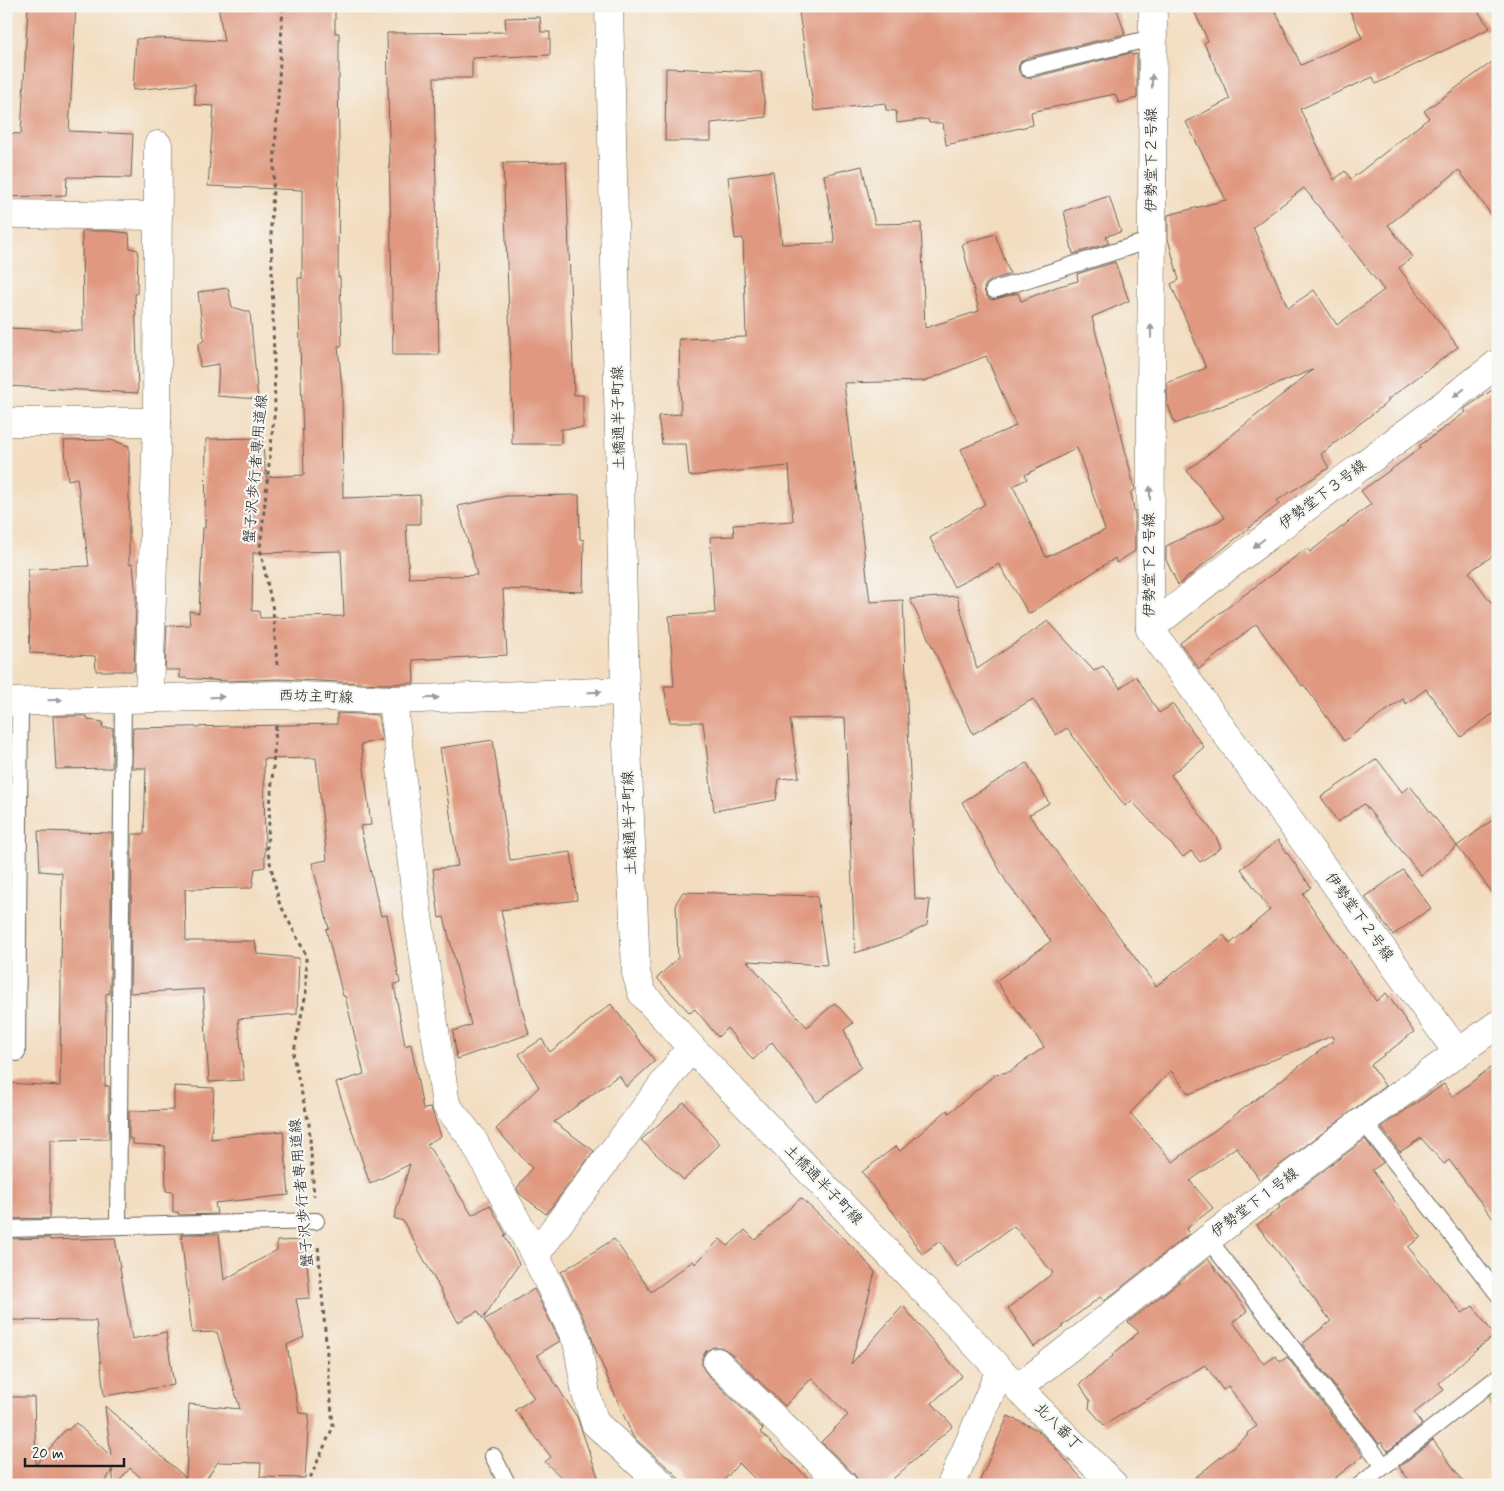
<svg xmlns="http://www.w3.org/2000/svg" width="1504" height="1491" font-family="Mynerve,'Klee One',sans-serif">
  <rect width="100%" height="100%" fill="#f6f6f2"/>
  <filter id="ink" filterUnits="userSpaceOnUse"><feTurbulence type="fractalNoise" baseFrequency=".02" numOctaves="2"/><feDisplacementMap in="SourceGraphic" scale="10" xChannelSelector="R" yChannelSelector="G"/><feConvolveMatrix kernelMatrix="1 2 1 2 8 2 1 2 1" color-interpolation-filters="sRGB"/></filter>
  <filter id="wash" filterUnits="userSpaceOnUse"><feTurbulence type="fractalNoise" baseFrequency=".0096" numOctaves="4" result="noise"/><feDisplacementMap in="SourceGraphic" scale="20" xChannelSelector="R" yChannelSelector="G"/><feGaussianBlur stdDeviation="1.12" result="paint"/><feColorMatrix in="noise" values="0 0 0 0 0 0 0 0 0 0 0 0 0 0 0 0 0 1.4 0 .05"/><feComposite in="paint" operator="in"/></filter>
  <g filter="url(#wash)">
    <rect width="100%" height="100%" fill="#f3ddc0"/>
    <polygon fill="#b5c669" stroke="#687142" points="1498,1391 1498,1416 1487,1400"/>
    <g id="blocks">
      <g fill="#e09980" fill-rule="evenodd">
        <polygon points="28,6 76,6 69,131 133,134 131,178 67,177 66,195 6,197 6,133 21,134"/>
        <path d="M 218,6 L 335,6 L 335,33 L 339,33 L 339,79 L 338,79 L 339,142 L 338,277 L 340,277 L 342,346 L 338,346 L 342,388 L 343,498 L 420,495 L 420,524 L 406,524 L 409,578 L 477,575 L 458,506 L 506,496 L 579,495 L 580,539 L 584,540 L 583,592 L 503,589 L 507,655 L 413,660 L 414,683 L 383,684 L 279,679 L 227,681 L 180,678 L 180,670 L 165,670 L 167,626 L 190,625 L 189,611 L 199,613 L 203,528 L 205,528 L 206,439 L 262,438 L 266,477 L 304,475 L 298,278 L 302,278 L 302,190 L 208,186 L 214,106 L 195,105 L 195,84 L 133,90 L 136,39 L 157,38 L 224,41 ZM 341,551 L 344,616 L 260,618 L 259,611 L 252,611 L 253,553 Z"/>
        <polygon points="798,6 1116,6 1125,34 1026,58 1021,61 1019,65 1018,70 1021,75 1026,78 1030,78 1131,53 1131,55 1137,54 1137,98 1119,103 1115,94 1031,112 1033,125 946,145 943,123 929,123 928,119 897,123 896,111 886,110 885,103 814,111"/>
        <path d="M 1192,6 L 1273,6 L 1301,65 L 1362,38 L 1348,6 L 1474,6 L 1490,28 L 1376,84 L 1373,77 L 1300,109 L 1334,180 L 1345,171 L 1351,179 L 1429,118 L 1424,111 L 1498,58 L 1498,224 L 1459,170 L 1388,225 L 1413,257 L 1399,268 L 1458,347 L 1387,400 L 1389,401 L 1321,454 L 1329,468 L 1276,501 L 1279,504 L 1178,585 L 1166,560 L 1166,546 L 1225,518 L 1187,471 L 1313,370 L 1175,424 L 1167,402 L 1167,383 L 1206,368 L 1171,284 L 1179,280 L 1168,239 L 1168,215 L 1226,200 L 1186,122 L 1230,99 L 1204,43 L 1208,41 ZM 1304,188 L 1384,290 L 1337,325 L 1314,290 L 1288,308 L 1253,227 Z"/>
        <polygon points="540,17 541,32 550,32 550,55 472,58 472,78 434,78 439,355 393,355 387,33 506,32 505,18"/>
        <polygon points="666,68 761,72 766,117 711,123 711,141 665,141"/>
        <polygon points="566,162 574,395 583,395 583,428 561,429 561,444 512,444 511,366 503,163"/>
        <path d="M 862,166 L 875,224 L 921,223 L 925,328 L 979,311 L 962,244 L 995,234 L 1010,274 L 991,280 L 986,284 L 984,288 L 985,293 L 988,298 L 992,300 L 1018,293 L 1021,301 L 1056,287 L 1078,281 L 1077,274 L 1115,262 L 1129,301 L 1092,317 L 1135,490 L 1131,492 L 1135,515 L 1135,551 L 1116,563 L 1115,558 L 1029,614 L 999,564 L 954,587 L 930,538 L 985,504 L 961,449 L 1016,426 L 986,356 L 925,381 L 844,383 L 870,602 L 903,600 L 915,899 L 930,900 L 927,925 L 901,938 L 855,953 L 845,718 L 790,719 L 799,777 L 779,779 L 776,800 L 714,811 L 703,722 L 670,722 L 664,686 L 674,686 L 669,616 L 715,613 L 710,537 L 734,536 L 733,525 L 793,521 L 789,466 L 689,476 L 686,444 L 662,444 L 658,416 L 681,414 L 679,339 L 746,337 L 743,238 L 735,239 L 728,177 L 773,171 L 782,244 L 835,243 L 824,175 ZM 1077,448 L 1105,530 L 1046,557 L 1013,486 L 1027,479 L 1025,475 Z"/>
        <polygon points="1109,196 1121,232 1106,236 1109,243 1073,254 1064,211"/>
        <polygon points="82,231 109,231 129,233 130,248 138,250 137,294 135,294 138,393 6,386 6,328 83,331"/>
        <polygon points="228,288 232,307 250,312 258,399 217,396 219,364 200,367 198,345 204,340 198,292"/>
        <polygon points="1498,386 1498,552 1469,572 1498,612 1498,710 1461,737 1426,689 1406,704 1403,699 1344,741 1304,685 1302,686 1256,624 1199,669 1180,643 1307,548 1310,552 1371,504 1361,491 1421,448 1419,446 1466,412 1464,409"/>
        <polygon points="111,440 129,446 129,564 133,564 136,597 134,671 96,671 95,656 30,653 28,569 89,566 77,478 68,480 64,441"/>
        <polygon points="957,596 977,669 1048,621 1094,671 1103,666 1120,688 1136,676 1159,713 1173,704 1204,747 1171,775 1215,835 1221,848 1200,862 1191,851 1183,857 1132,801 1125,806 1067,728 1056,735 1033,699 973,734 910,599"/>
        <polygon points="337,713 378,715 382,740 361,744 371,825 360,826 381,916 387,915 400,983 394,984 405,1046 411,1044 423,1109 431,1108 441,1136 427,1144 472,1215 490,1205 506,1235 504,1235 519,1264 483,1319 478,1311 458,1322 403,1221 394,1218 410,1164 370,1184 336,1083 364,1074 345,996 343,996 326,929 329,928 312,863 327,860 316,758 264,759 265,867 255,869 252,888 185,889 186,941 255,941 257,954 299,958 297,1014 238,1019 244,1080 209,1082 203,989 130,993 132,834 144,834 146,768 132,768 133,728 337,724"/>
        <polygon points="53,716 87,716 88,720 103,722 102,728 113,728 112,768 56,769"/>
        <polygon points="493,740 510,860 571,852 577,900 501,910 521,1006 529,1034 457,1059 453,1031 471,1025 444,917 439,918 433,869 458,866 440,748"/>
        <polygon points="1377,759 1402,792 1410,786 1457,846 1421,875 1364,804 1338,822 1321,797"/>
        <path d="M 1027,763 L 1049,803 L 1029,815 L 1156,986 L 1224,935 L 1230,944 L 1270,910 L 1241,869 L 1278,840 L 1311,887 L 1303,894 L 1376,1001 L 1386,993 L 1414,1032 L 1371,1065 L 1385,1086 L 1260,1180 L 1236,1147 L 1190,1181 L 1213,1208 L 1186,1229 L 1189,1234 L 1104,1301 L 1100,1297 L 1062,1326 L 1063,1327 L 1034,1347 L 1008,1308 L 1053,1273 L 1014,1226 L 957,1267 L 940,1241 L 922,1254 L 891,1209 L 891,1211 L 862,1172 L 896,1146 L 900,1151 L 947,1110 L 949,1113 L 996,1074 L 1009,1072 L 1044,1047 L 996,981 L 1051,941 L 1007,883 L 962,802 ZM 1332,1036 L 1334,1040 L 1173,1162 L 1130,1113 L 1171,1071 L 1189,1094 Z"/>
        <polygon points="1498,816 1498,900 1457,846"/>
        <polygon points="38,831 112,833 110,993 106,994 105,1086 109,1086 109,1139 50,1140 50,1218 6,1219 6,1083 60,1086 62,873 40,871"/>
        <polygon points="1403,870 1431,908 1393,935 1365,897"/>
        <polygon points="683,892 817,896 827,965 747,961 807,1027 835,1003 853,1023 844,1030 861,1067 817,1102 772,1042 753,1060 727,1028 718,1037 695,1009 690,1013 657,978 678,958 676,903"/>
        <polygon points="611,1004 655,1061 626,1087 619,1075 554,1122 594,1151 546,1214 519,1193 517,1188 532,1168 496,1129 539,1087 519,1054 542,1039 550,1052"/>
        <polygon points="1498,1062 1498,1225 1449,1160 1444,1164 1421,1138 1400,1152 1381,1127 1444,1084 1452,1097"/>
        <polygon points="174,1086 214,1088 211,1139 283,1131 289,1195 215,1203 217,1214 179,1215 178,1212 173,1212 173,1192 166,1191 165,1146 133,1144 133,1139 129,1139 129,1111 174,1110"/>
        <polygon points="684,1102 720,1144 684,1180 641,1140"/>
        <polygon points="1365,1139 1383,1163 1372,1170 1421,1237 1408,1247 1462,1313 1473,1306 1495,1336 1479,1347 1439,1383 1444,1390 1414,1413 1422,1424 1388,1451 1381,1442 1379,1444 1302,1344 1331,1321 1257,1225 1280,1208 1278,1205"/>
        <polygon points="801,1198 857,1251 875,1272 851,1364 903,1306 962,1376 932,1403 953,1426 886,1485 858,1485 858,1480 854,1474 821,1442 848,1415 812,1378 785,1406 728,1351 721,1347 713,1347 706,1351 702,1358 702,1366 706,1373 763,1429 760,1432 815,1485 761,1485 739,1463 720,1485 684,1485 674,1473 633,1437 594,1346 591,1334 561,1272 614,1239 651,1292 693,1261 695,1264 720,1239 728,1246 745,1230 755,1240"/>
        <polygon points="181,1234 219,1234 224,1280 277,1250 277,1241 305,1240 310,1298 296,1299 304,1337 287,1345 299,1413 309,1414 305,1478 260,1477 261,1463 218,1462 202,1485 149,1485 130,1468 116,1485 114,1485 112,1469 104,1485 6,1485 6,1397 34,1397 36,1465 66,1429 68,1430 76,1423 111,1456 105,1406 186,1478 189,1404 240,1409 217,1332 192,1333"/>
        <polygon points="50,1238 50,1240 115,1238 132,1339 166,1332 174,1385 104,1396 96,1321 6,1320 6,1239"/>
        <polygon points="1208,1259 1247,1311 1233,1322 1264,1364 1276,1356 1280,1362 1287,1357 1363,1456 1326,1485 1186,1485 1248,1435 1247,1433 1257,1426 1228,1386 1223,1390 1205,1365 1104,1425 1089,1408 1090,1401 1080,1384 1113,1356 1112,1355 1139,1332 1128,1322"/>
        <polygon points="534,1289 560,1341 537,1355 577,1417 601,1485 564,1485 562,1478 545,1462 551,1457 515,1410 534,1398 484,1320"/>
        <polygon points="1008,1416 1036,1429 1054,1446 1087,1485 978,1485"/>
        <polygon points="1433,1440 1466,1485 1413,1485 1399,1467"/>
      </g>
    </g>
  </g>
  <g filter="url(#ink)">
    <use href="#blocks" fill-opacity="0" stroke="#676055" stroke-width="1"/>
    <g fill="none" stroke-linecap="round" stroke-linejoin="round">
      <g stroke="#676055" stroke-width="18">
        <g id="service">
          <polyline points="1028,68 1152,38"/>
          <polyline points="994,290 1151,240"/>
          <polyline points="17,1053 20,701"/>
          <polyline points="1363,1121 1498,1294"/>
          <polyline points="118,1226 123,699"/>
          <polyline points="6,1229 316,1221"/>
          <polyline points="1208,1239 1384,1466"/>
          <polyline points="493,1456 508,1485"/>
          <polyline points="1360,1485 1498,1377"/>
        </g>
      </g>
      <g stroke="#676055" stroke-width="29">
        <g id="minor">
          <polyline points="609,6 625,691 636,973 642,993 691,1047 1000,1370 1114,1485"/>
          <polyline points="1153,6 1150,629 1458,1053"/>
          <polyline points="6,214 158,216"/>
          <polyline points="6,422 157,422"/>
          <path d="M 1150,629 C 1262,536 1383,453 1498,363"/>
          <polyline points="149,698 157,422 158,145"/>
          <polyline points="393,700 418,916 446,1105 472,1138 535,1255 577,1341 586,1394 595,1423 663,1485"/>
          <polyline points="6,702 279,695 393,700 625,691"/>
          <polyline points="535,1255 691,1047"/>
          <polyline points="717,1362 843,1485"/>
          <polyline points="1018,1388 1208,1239 1363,1121 1498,1024"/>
        </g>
      </g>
      <g stroke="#676055" stroke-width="29">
        <polyline id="tertiary" points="951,1485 1000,1370"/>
      </g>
      <g stroke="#676055" stroke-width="3" stroke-dasharray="4 4" stroke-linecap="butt">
        <polyline points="277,665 273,610 260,548 275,408 271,226 283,6"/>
        <polyline points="276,726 267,849 279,902 306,955 306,993 293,1056 309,1124 314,1196"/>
        <polyline points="307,1485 333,1427 318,1245"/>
      </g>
      <use href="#service" stroke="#fff" stroke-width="16"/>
      <use href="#minor" stroke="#fff" stroke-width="28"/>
      <use href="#tertiary" stroke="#fff" stroke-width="28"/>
    </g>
    <defs><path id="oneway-solid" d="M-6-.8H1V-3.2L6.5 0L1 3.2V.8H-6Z" transform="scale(1.25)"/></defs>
    <g fill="#999">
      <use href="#oneway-solid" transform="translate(1152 81) rotate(-90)"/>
      <use href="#oneway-solid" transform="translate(1151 331) rotate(-90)"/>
      <use href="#oneway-solid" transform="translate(1459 393) rotate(142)"/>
      <use href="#oneway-solid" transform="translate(1150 493) rotate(-90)"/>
      <use href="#oneway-solid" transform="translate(1259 543) rotate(143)"/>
      <use href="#oneway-solid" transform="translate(595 692) rotate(-2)"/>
      <use href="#oneway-solid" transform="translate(217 697) rotate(-1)"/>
      <use href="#oneway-solid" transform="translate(432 698) rotate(-2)"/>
      <use href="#oneway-solid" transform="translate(55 700) rotate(-1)"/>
    </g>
  </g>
  <g text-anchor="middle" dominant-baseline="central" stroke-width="4.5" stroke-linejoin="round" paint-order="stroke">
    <g font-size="15" fill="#1c1c1c" stroke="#f6f6f2">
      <text transform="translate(1152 160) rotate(-90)">伊勢堂下２号線</text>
      <text transform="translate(619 418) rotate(-91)">土橋通半子町線</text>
      <text transform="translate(256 469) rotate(-85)">蟹子沢歩行者専用道線</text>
      <text transform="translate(1323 495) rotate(-37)">伊勢堂下３号線</text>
      <text transform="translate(1150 565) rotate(-90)">伊勢堂下２号線</text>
      <text transform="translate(316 697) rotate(2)">西坊主町線</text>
      <text transform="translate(630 823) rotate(-92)">土橋通半子町線</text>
      <text transform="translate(1359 917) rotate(54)">伊勢堂下２号線</text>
      <text transform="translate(823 1185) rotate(46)">土橋通半子町線</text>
      <text transform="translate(302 1193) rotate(-95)">蟹子沢歩行者専用道線</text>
      <text transform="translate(1255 1203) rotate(-37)">伊勢堂下１号線</text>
      <text transform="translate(1058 1427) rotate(45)">北八番丁</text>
    </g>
  </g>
  <rect width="1504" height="1491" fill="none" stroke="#f6f6f2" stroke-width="25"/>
  <path d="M25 1458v8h99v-8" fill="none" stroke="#1c1c1c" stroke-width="2.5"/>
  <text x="32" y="1458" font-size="15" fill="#1c1c1c" stroke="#f6f6f2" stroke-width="4" paint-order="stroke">20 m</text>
</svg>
